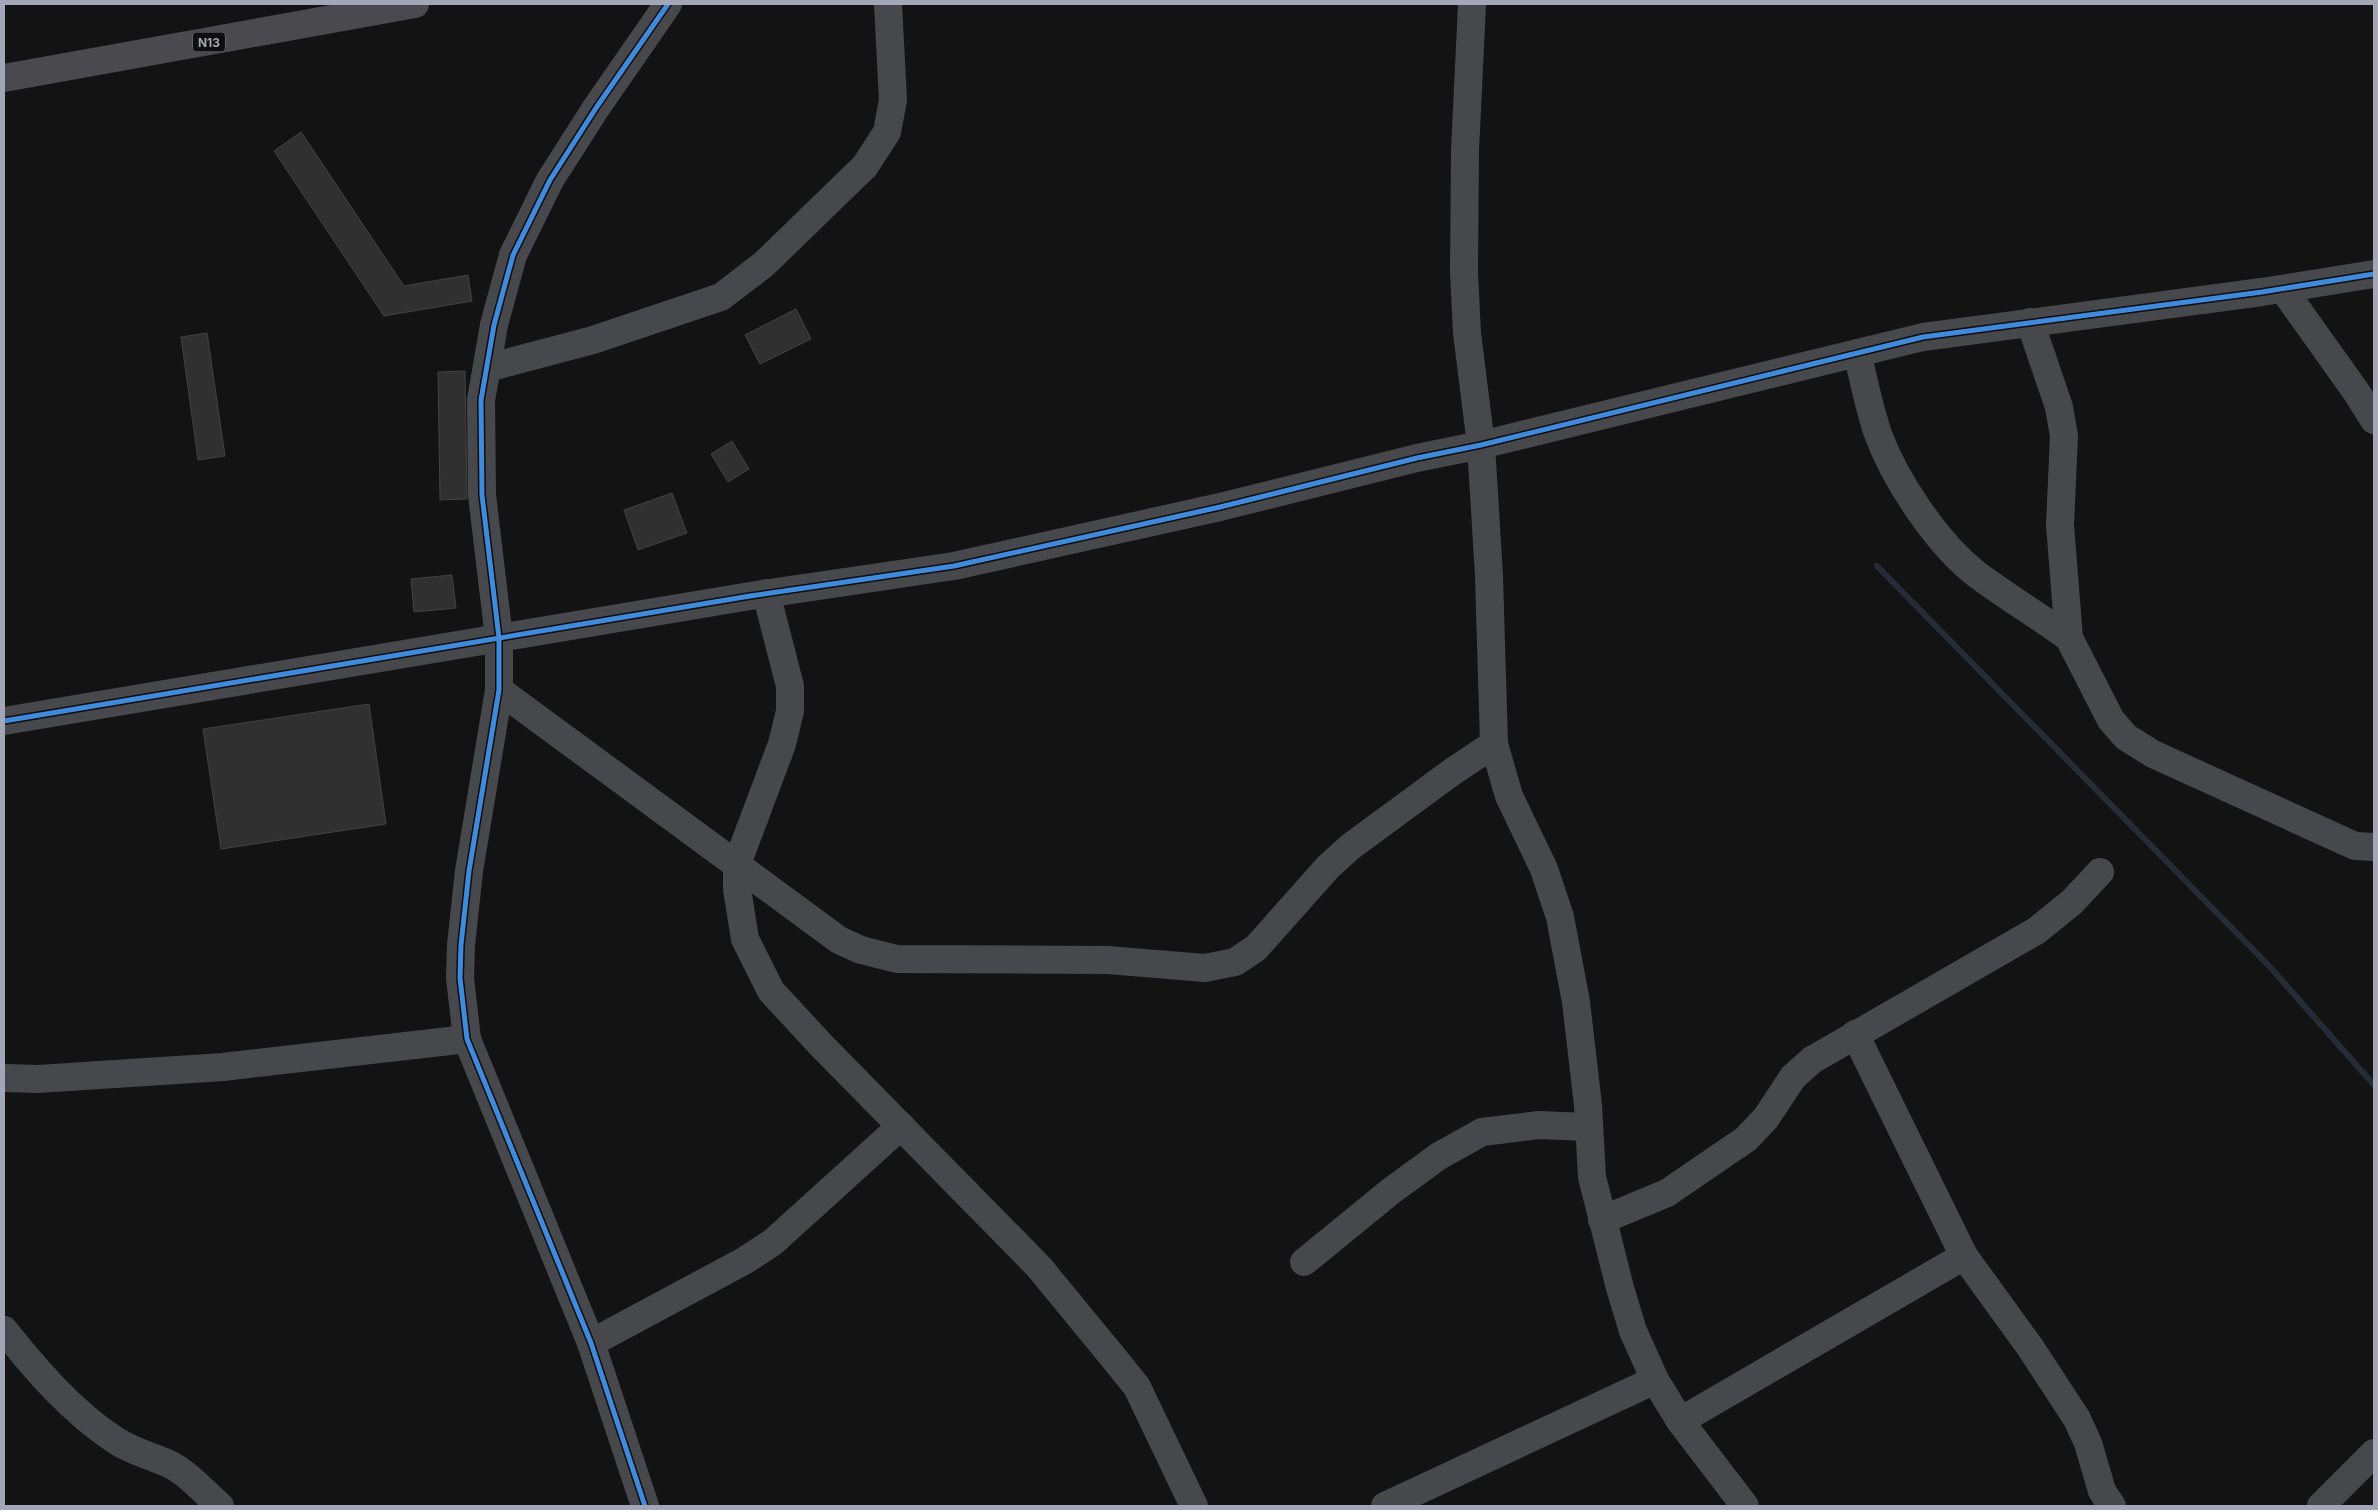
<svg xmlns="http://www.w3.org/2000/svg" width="2378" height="1510" font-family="Inter,sans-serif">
  <rect width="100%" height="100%" fill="#131313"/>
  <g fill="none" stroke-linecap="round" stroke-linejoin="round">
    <polyline stroke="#262c36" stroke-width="6" points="1877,566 2270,967 2374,1085"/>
  </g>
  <g fill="#303031" stroke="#424247">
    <polygon points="301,132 404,286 468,275 472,301 384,316 274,151"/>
    <polygon points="796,309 811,339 760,364 745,335"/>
    <polygon points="207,333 225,456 198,460 181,337"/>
    <polygon points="465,371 467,499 440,500 438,372"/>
    <polygon points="732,441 749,469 728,482 711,454"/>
    <polygon points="672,493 687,533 638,550 624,510"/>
    <polygon points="452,575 456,608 414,612 411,579"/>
    <polygon points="369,704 386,824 221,849 203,729"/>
  </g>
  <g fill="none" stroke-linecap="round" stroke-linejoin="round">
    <g stroke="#47484c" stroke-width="28">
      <polyline points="1472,4 1465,151 1464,272 1467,333 1481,445 1489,576 1494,744 1509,796 1544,869 1560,917 1576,1002 1588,1105 1592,1177 1620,1288 1633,1331 1655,1380 1680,1421 1745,1506"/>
      <polyline points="2283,289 2357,393 2374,420"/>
      <polyline points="2030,322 2059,407 2064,436 2060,525 2069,638 2111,720 2126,737 2153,754 2355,846 2374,847"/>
      <path d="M 1857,353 C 1864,380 1869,408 1878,434 C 1895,480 1936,542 1975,573 C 2005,596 2038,615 2069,638"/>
      <polyline points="487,368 593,340 721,297 764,264 865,166 887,132 893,100 888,4"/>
      <polyline points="766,593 790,686 790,711 782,744 737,864 737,889 745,939 771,991 821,1045 1039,1267 1117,1362 1137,1387 1194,1506"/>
      <polyline points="499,690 839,940 861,950 897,959 1108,960 1205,968 1235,962 1256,948 1328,867 1350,847 1452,772 1494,744"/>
      <polyline points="4,721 750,596 954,566 1220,507 1417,458 1481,445 1923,337 2262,292 2374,274"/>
      <polyline points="1855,1034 1964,1256 2030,1347 2077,1419 2088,1443 2102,1491 2112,1506"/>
      <polyline points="4,1078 38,1079 223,1067 467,1039"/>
      <polyline points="1602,1220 1667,1193 1746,1139 1766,1118 1793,1077 1812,1060 2036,931 2072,902 2100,872"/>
      <polyline points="1304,1262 1391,1191 1439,1156 1482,1132 1539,1125 1588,1127"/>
      <path d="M 4,1330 C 36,1370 71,1411 115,1440 C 131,1451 149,1455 167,1463 C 187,1472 204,1492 220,1506"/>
      <polyline points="591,1343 744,1261 773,1242 901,1126"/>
      <polyline points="1680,1421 1964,1256"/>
      <polyline points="645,1506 591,1343 467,1039 460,978 461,945 469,871 499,690 499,638 482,495 481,400 494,325 513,255 550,180 596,108 668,4"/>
      <polyline points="1385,1506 1655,1380"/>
      <polyline points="2321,1506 2374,1453"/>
    </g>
    <polyline stroke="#4a4a4e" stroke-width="28" points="4,78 415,4"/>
    <g stroke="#0e0d0f" stroke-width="8">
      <g id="cycleway">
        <polyline points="4,721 750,596 954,566 1220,507 1417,458 1481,445 1923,337 2262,292 2374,274"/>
        <polyline points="645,1506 591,1343 467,1039 460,978 461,945 469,871 499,690 499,638 482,495 481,400 494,325 513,255 550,180 596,108 668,4"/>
      </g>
    </g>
    <use href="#cycleway" stroke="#408adc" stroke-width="5"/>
  </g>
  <g text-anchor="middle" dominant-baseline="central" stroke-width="4" stroke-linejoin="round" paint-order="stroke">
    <rect fill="#0e0d0f" stroke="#767884" stroke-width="1" x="193" y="32.5" width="32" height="19" rx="4"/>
    <g font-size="12" font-weight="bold" fill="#a3a6b6">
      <text x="209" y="42">N13</text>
    </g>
  </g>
  <rect width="2378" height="1510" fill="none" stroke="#a3a6b6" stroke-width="10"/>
</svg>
